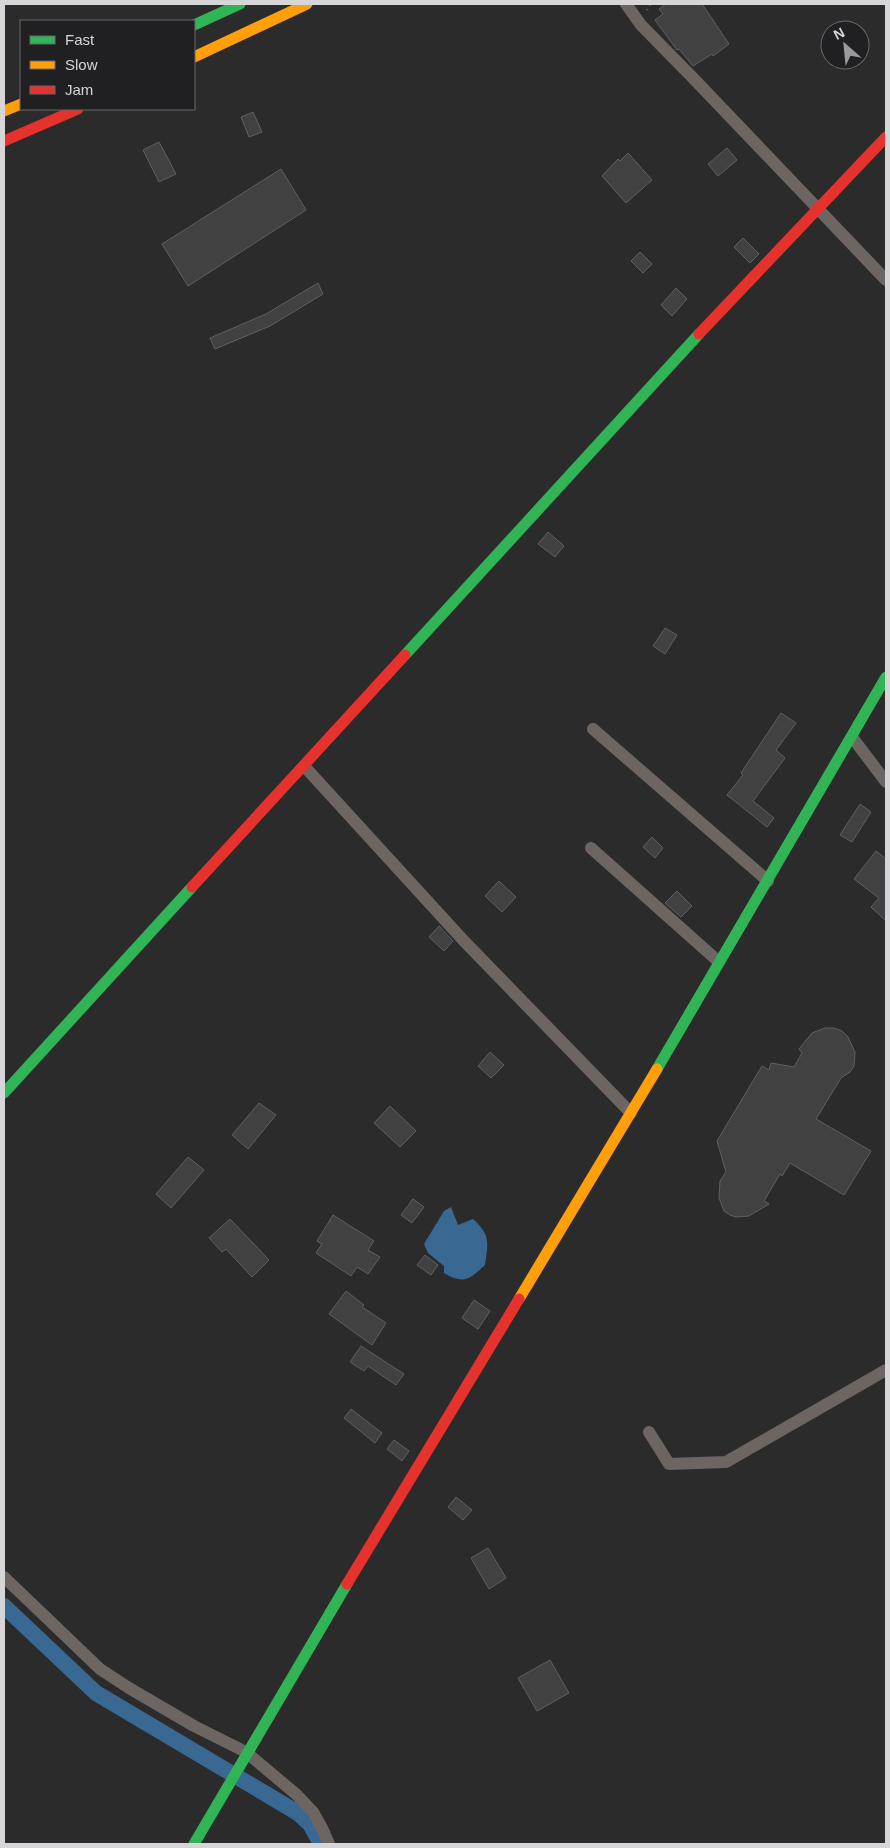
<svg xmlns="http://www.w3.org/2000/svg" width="890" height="1848" font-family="Arial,sans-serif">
  <rect width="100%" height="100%" fill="#2b2b2b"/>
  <path fill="#396892" d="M 451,1207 L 458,1225 L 473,1219 C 491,1235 488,1243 485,1265 C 470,1279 464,1285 444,1273 L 444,1266 L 428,1253 L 424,1244 L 444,1211 Z"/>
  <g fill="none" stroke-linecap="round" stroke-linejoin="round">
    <polyline stroke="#396892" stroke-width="16" points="4,1606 96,1693 298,1813 310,1824 321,1844"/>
  </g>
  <g fill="#414142" stroke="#606061">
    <polygon points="666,4 702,4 729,44 713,56 712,54 693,66 679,49 677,50 655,20 663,14 659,9"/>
    <polygon points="253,112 262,132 249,137 241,117"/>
    <polygon points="159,142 176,174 159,182 143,150"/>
    <polygon points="727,148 737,160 718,176 708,164"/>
    <polygon points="628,153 652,180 626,203 602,176 618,159 620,161"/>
    <polygon points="281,169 306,210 188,286 162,244"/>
    <polygon points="743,238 759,254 750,263 734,247"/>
    <polygon points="640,252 652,264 643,273 631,261"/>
    <polygon points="318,283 323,294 270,326 215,349 210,338 266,314"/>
    <polygon points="676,288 687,299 672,316 661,305"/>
    <polygon points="548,532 564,546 555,557 538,544"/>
    <polygon points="665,628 677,635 665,654 653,646"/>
    <polygon points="781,713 796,723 776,750 785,758 753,801 774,818 767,827 727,795 743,775 741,773"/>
    <polygon points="860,804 871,812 852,842 840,835"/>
    <polygon points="652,837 663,848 655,858 643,847"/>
    <polygon points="876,851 886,859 886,921 871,907 879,898 854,879"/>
    <polygon points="499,881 516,897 502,912 485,896"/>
    <polygon points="677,891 692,906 681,917 665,903"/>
    <polygon points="439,926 453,941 444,951 429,937"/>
    <polygon points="825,1028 834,1028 842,1031 848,1037 855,1052 854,1066 850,1072 841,1078 816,1119 871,1151 844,1195 790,1163 782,1176 780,1174 764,1201 769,1204 749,1216 736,1217 730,1215 724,1211 719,1198 720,1181 726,1172 717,1141 762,1066 769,1070 771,1063 794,1067 802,1053 799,1049 812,1033"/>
    <polygon points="490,1052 504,1065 491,1078 478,1066"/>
    <polygon points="259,1103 276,1115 248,1149 232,1135"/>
    <polygon points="390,1106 416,1131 400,1147 374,1123"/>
    <polygon points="188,1157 204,1170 171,1208 156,1194"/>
    <polygon points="413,1199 424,1207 412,1223 401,1215"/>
    <polygon points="333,1215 374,1241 368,1250 380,1257 368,1274 357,1267 351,1276 316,1253 322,1244 317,1241"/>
    <polygon points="230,1219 269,1260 252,1277 226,1249 222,1252 209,1238"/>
    <polygon points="425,1255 438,1265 431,1275 417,1265"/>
    <polygon points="346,1291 364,1305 362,1307 386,1323 372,1345 329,1314"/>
    <polygon points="474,1300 490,1311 478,1329 462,1318"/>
    <polygon points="361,1346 404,1374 396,1385 368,1366 364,1371 350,1362"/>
    <polygon points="351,1409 382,1433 375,1443 344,1418"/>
    <polygon points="394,1440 409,1451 402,1461 387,1449"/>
    <polygon points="456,1497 472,1510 463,1520 448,1507"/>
    <polygon points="488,1548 506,1578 489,1589 471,1558"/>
    <polygon points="550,1660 569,1693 537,1711 518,1678"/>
  </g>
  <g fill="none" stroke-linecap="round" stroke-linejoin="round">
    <polyline stroke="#6c6866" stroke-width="2.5" stroke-dasharray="1 4" stroke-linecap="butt" points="647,10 650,4"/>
    <g stroke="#6c6561" stroke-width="12">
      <polyline points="626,4 641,25 694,79 886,280"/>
      <polyline points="593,729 768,881"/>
      <polyline points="852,737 886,782"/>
      <polyline points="304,766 464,941 631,1113"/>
      <polyline points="591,848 719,962"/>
      <polyline points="649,1432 669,1464 726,1462 886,1370"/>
      <polyline points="4,1577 100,1669 129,1688 194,1726 246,1752 297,1795 313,1812 322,1828 329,1844"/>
    </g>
    <g stroke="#30b455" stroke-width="11">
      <polyline points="194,25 240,4"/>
      <polyline points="405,655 699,334"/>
      <polyline points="657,1069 886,677"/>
      <polyline points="4,1093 192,887"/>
      <polyline points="194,1844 347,1584"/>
    </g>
    <g stroke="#ff9f0a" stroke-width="11">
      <polyline points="194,57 307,4"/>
      <polyline points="4,111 21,104"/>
      <polyline points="519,1299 657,1069"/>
    </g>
    <g stroke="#e5322d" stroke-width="11">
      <polyline points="4,141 78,109"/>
      <polyline points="699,334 886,137"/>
      <polyline points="192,887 405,655"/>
      <polyline points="347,1584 519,1299"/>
    </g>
  </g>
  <rect width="890" height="1848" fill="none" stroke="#d6d6d8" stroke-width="10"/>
  <rect x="20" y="20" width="175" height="90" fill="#202023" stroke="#69696b"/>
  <rect x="30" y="36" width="25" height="8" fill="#30b455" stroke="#69696b"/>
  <text x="65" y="45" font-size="15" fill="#d6d6d8">Fast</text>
  <rect x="30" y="61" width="25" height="8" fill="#ff9f0a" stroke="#69696b"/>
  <text x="65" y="70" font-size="15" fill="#d6d6d8">Slow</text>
  <rect x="30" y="86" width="25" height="8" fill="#e5322d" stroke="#69696b"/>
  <text x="65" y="95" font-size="15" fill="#d6d6d8">Jam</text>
  <g transform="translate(845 45) rotate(333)"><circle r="24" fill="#202023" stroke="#69696b"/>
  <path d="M0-4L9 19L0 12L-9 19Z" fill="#9a9a9b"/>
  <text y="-8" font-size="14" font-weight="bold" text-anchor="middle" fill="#d6d6d8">N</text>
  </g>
</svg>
